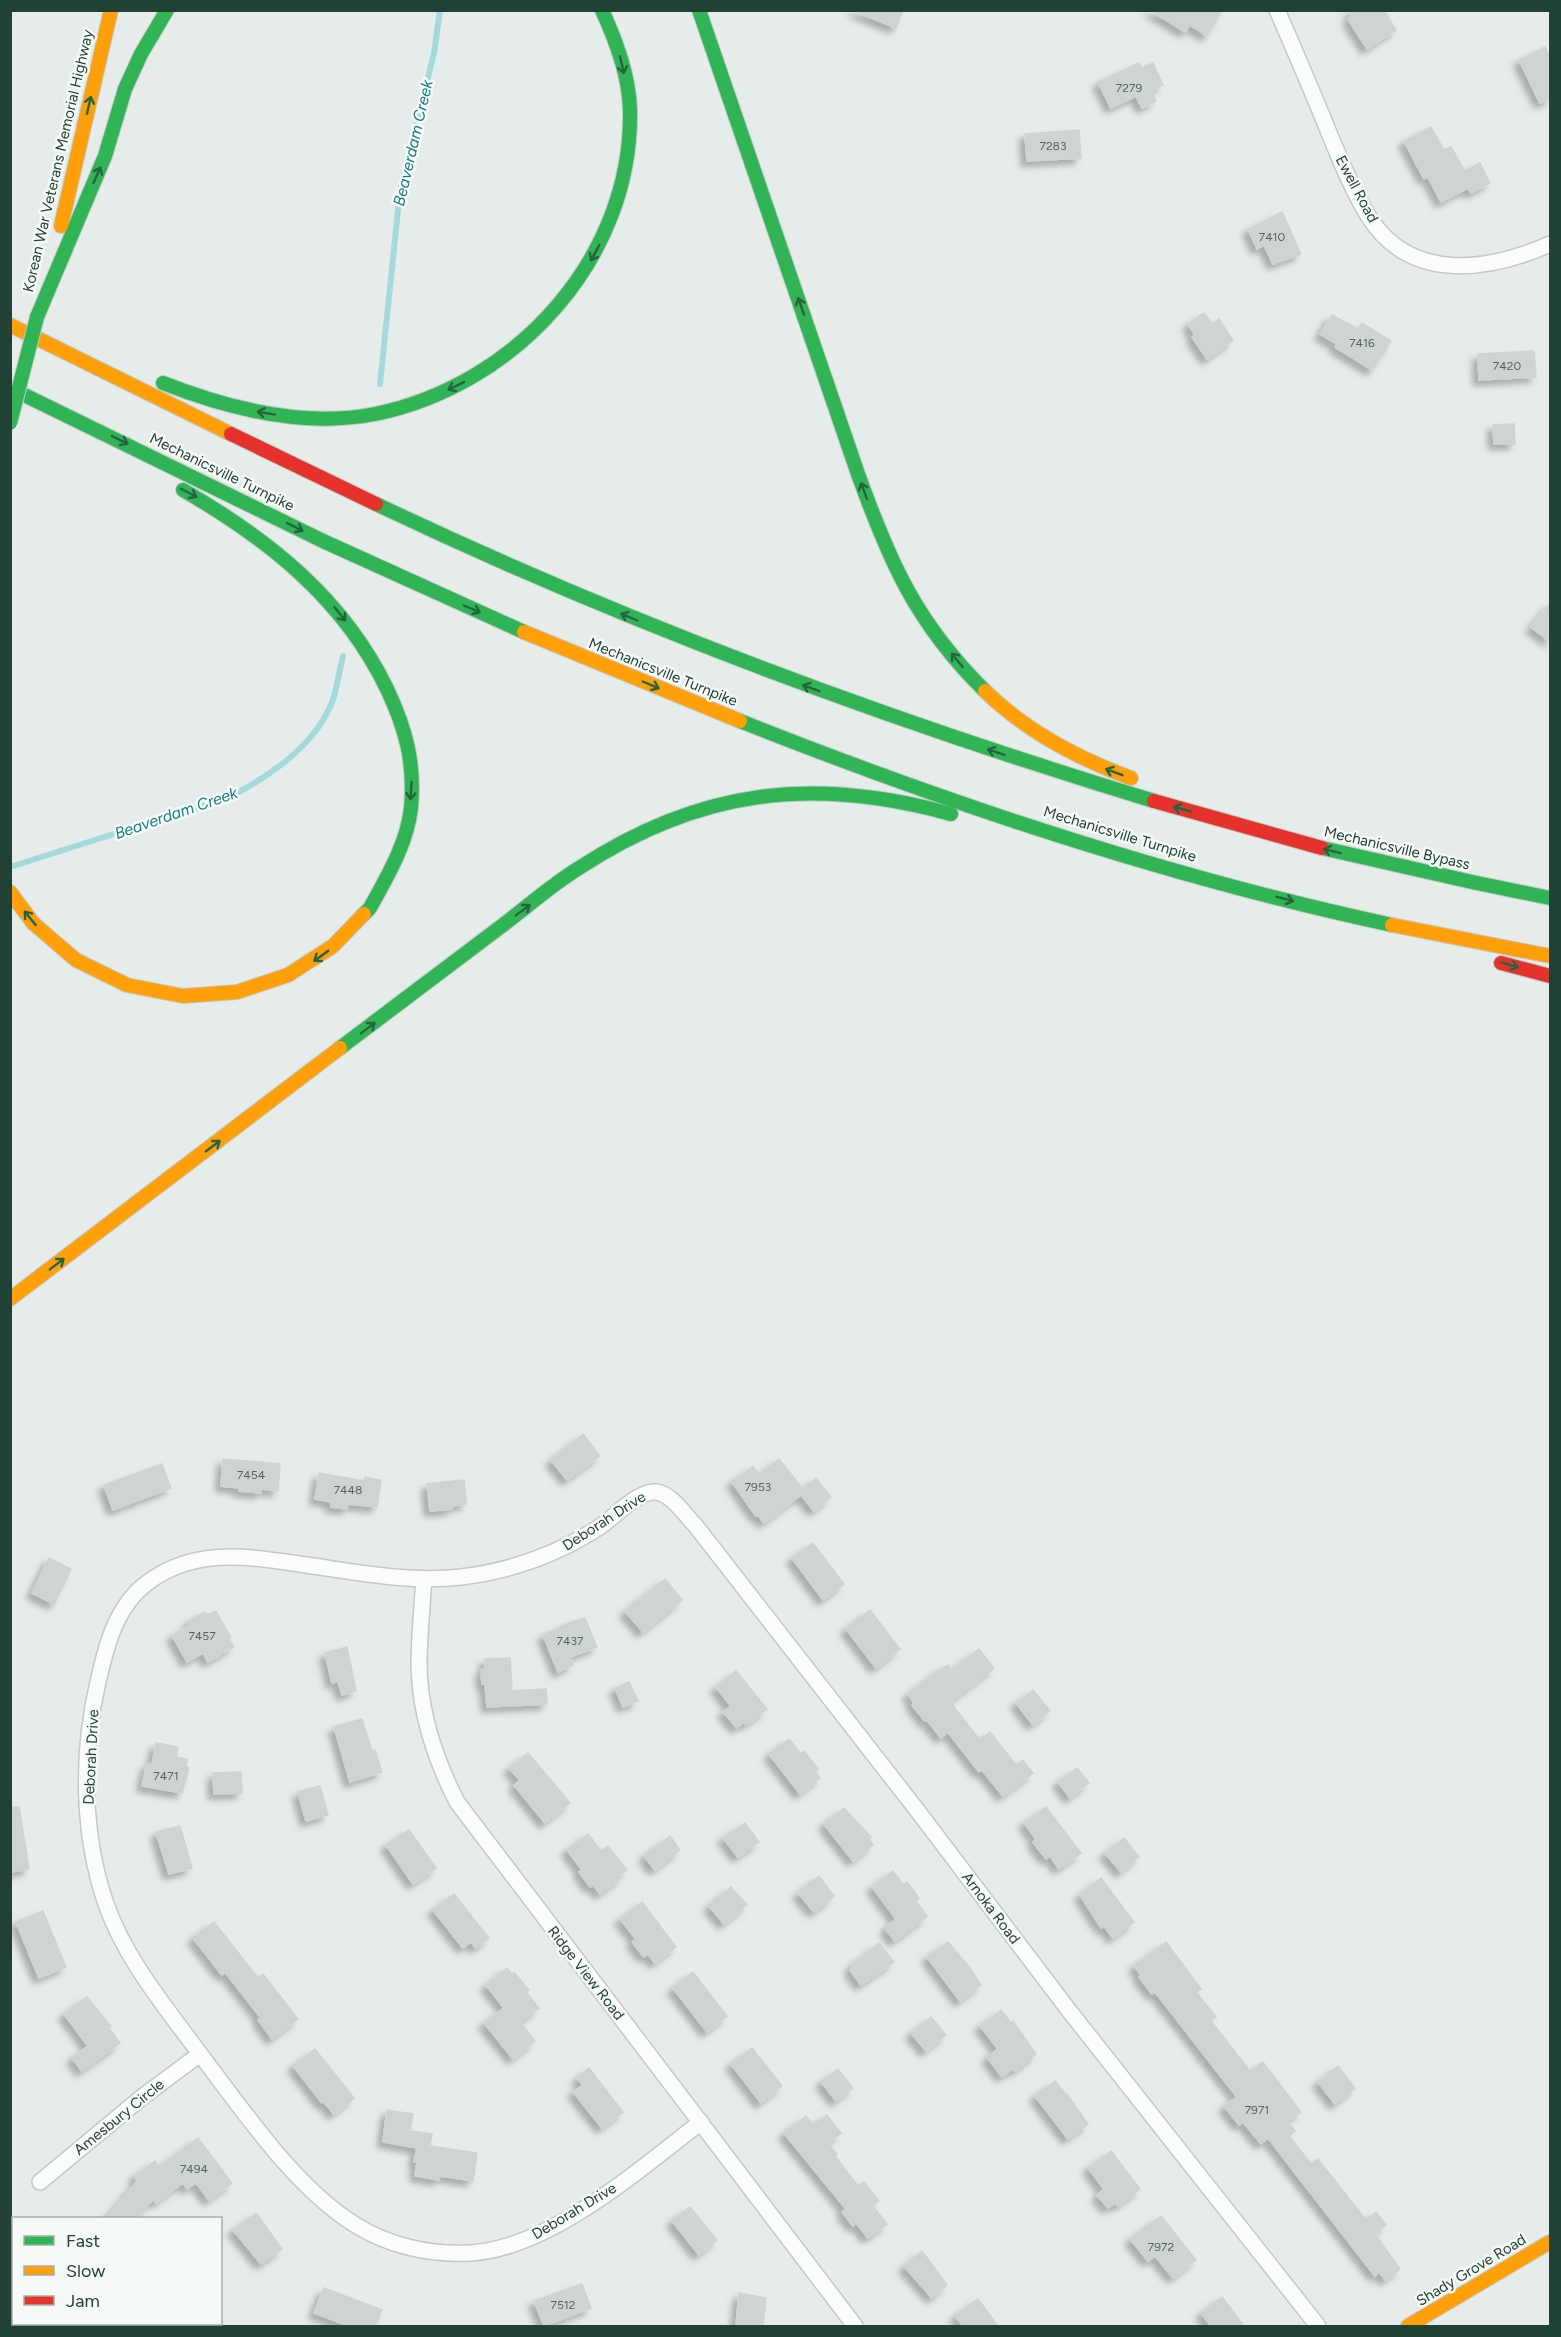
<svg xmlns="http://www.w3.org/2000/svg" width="1561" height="2337" font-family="Figtree,sans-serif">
  <defs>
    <filter id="shadow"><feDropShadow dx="-5.5" dy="5.5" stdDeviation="3" flood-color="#0004"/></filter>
  </defs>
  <rect width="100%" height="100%" fill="#e6ece9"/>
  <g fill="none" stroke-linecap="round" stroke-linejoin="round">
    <g stroke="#a5dadc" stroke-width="6">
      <polyline points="380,384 400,191 434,53 440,10"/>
      <path d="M 10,867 L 230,797 C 269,776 312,748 331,705 C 337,690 339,671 343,656"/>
    </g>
  </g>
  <g fill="#ced4d2" stroke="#ced5d1" stroke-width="1.5" filter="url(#shadow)">
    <polygon points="852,10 903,10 896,28"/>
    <polygon points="1150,10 1222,10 1207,36 1190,25 1185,32"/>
    <polygon points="1349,10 1384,10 1396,30 1367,49 1348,19 1353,16"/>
    <polygon points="1545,47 1551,59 1551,98 1540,103 1519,60"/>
    <polygon points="1139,63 1142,68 1153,63 1163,85 1151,91 1156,101 1142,108 1136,96 1111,108 1098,82"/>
    <polygon points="1431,127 1444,150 1451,147 1465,171 1480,163 1490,183 1471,193 1468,188 1441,202 1428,177 1424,179 1404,141"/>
    <polygon points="1079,130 1081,158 1027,161 1025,134"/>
    <polygon points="1282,212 1301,254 1273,264 1264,245 1257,249 1248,229"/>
    <polygon points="1204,313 1212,324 1219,319 1233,340 1207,359 1192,337 1195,335 1188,324"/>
    <polygon points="1332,315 1358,329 1362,323 1391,341 1372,370 1335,347 1337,344 1320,334"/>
    <polygon points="1534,351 1536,377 1479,380 1478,354"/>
    <polygon points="1514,424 1515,444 1494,444 1493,425"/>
    <polygon points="1551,602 1551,642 1531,627"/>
    <polygon points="583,1434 600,1456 567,1480 551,1460"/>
    <polygon points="223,1459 280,1464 278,1491 261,1489 261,1493 239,1491 240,1488 221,1486"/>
    <polygon points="779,1459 803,1489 816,1478 831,1497 814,1511 801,1495 764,1523 758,1515 756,1516 732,1482 753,1466 759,1474"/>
    <polygon points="162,1464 171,1488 113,1510 104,1485"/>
    <polygon points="319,1473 364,1481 365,1477 381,1480 377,1507 348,1504 347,1509 331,1507 331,1502 315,1499"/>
    <polygon points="464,1480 466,1504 452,1506 452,1509 430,1511 427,1484"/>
    <polygon points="813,1543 844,1584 823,1600 792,1558"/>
    <polygon points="49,1558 71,1569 54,1604 32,1593"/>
    <polygon points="665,1579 682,1600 643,1632 625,1611"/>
    <polygon points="870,1610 900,1649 876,1668 846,1629"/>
    <polygon points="216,1611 231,1638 229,1639 234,1647 208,1662 203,1653 187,1662 172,1635 190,1625 188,1621 205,1612 207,1615"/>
    <polygon points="585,1618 597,1647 570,1657 573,1665 558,1672 543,1635 569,1623"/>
    <polygon points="347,1647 356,1691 342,1695 338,1681 332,1683 325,1653"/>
    <polygon points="979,1649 994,1668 950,1702 980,1740 990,1732 1016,1765 1023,1760 1033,1773 1003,1796 982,1770 979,1772 948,1732 941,1738 927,1720 925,1721 912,1705 914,1703 908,1694 939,1670 948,1665 951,1670"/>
    <polygon points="510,1658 512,1691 546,1689 547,1704 487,1707 485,1684 482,1684 481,1670 485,1669 485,1659"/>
    <polygon points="736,1671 767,1709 746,1725 744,1722 737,1728 723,1712 731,1706 716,1687"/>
    <polygon points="629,1682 638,1701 623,1707 615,1688"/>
    <polygon points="1033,1690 1050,1711 1033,1725 1016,1703"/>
    <polygon points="362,1719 372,1751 375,1750 382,1772 350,1782 334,1727"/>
    <polygon points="789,1739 801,1754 804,1751 818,1769 815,1771 820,1778 800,1794 769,1754"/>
    <polygon points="156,1743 178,1747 176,1757 187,1759 186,1767 189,1768 182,1793 142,1786 147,1764 152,1765"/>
    <polygon points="528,1753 570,1803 545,1823 514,1785 520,1780 509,1768"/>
    <polygon points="1077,1768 1089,1783 1070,1798 1058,1782"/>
    <polygon points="241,1772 242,1793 214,1794 213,1773"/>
    <polygon points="320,1786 328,1815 306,1821 298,1792"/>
    <polygon points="10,1807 19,1807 29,1869 10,1872"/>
    <polygon points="1046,1807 1081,1853 1059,1869 1050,1856 1046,1859 1033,1842 1036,1839 1024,1823"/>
    <polygon points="844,1808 871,1837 869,1839 873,1845 853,1861 824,1824"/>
    <polygon points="745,1823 759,1842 738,1857 723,1838"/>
    <polygon points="180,1826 192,1868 169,1874 156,1832"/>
    <polygon points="409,1830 436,1868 413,1884 386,1845"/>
    <polygon points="588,1834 601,1851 608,1846 627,1870 620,1875 622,1877 600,1894 593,1885 590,1887 579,1872 582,1870 567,1850"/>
    <polygon points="670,1836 680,1850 655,1870 644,1856"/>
    <polygon points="1124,1838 1139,1857 1121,1872 1105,1853"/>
    <polygon points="893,1871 904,1885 907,1882 919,1898 916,1901 927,1916 895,1941 886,1930 888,1928 887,1926 896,1919 872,1887"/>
    <polygon points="819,1876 834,1896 814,1912 798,1893"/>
    <polygon points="1101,1878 1134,1922 1113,1938 1104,1926 1101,1928 1080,1895"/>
    <polygon points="731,1887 747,1905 724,1924 709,1906"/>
    <polygon points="454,1894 489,1938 476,1948 471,1942 463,1948 433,1910"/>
    <polygon points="642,1902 676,1947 655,1963 648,1954 644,1957 632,1942 636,1939 620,1919"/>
    <polygon points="43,1911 66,1967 39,1978 16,1922"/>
    <polygon points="214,1922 258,1978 263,1974 298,2019 272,2039 258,2020 261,2018 225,1972 222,1975 193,1938"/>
    <polygon points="948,1942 970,1968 981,1985 960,2001 927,1957"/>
    <polygon points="1166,1942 1201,1989 1196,1992 1216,2017 1211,2021 1250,2071 1263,2062 1301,2112 1287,2121 1295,2131 1289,2136 1311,2164 1318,2159 1366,2220 1376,2212 1386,2225 1375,2234 1400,2269 1385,2280 1379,2272 1375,2276 1268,2138 1261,2144 1243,2122 1239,2125 1224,2106 1237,2097 1155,1992 1152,1994 1139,1977 1141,1975 1134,1966"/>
    <polygon points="879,1943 894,1962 861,1985 850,1970 853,1967 851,1965"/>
    <polygon points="507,1968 512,1974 514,1972 529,1990 526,1992 539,2008 520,2022 535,2041 513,2059 484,2023 504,2008 486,1985"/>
    <polygon points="693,1972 727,2016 707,2032 673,1988"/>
    <polygon points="87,1997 111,2026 109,2028 120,2043 82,2071 72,2058 88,2046 64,2014"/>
    <polygon points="1001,2010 1011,2023 1013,2021 1036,2054 1015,2071 1013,2069 1002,2077 987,2057 998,2049 980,2026"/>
    <polygon points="931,2017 946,2035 926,2051 911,2033"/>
    <polygon points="752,2048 782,2086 761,2103 731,2064"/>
    <polygon points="315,2049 354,2098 334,2114 324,2102 322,2103 293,2066"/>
    <polygon points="1338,2066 1355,2088 1335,2104 1318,2082"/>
    <polygon points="589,2068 623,2112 602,2128 573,2092 583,2085 577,2078"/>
    <polygon points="838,2069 853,2088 836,2101 821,2082"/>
    <polygon points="1055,2081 1066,2095 1067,2094 1088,2124 1068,2139 1035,2096"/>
    <polygon points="387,2110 413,2114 410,2131 432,2134 430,2146 477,2153 473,2181 440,2176 439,2180 415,2176 417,2162 414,2162 417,2148 383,2142"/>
    <polygon points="827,2115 841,2133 828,2143 837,2154 835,2156 858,2186 864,2182 879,2201 873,2206 887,2224 868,2238 856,2223 853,2226 842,2212 846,2209 784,2133 806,2116 813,2125"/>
    <polygon points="198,2138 232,2183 209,2200 196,2183 187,2189 183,2183 156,2203 153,2199 137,2218 107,2218 137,2181 134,2176 155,2161 159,2167"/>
    <polygon points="1111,2151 1140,2189 1118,2206 1115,2203 1108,2208 1097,2195 1104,2189 1088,2168"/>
    <polygon points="690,2207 717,2240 699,2255 672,2221"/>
    <polygon points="256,2213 282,2249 261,2264 233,2230"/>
    <polygon points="1161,2216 1196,2260 1173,2278 1155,2256 1148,2261 1130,2239"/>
    <polygon points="922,2251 947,2285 932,2298 904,2266"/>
    <polygon points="582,2284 591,2308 544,2326 534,2301"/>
    <polygon points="324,2288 382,2310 376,2326 349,2326 314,2313"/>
    <polygon points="739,2293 766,2298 763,2326 736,2326"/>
    <polygon points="1222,2297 1244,2326 1211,2326 1201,2313"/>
    <polygon points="978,2299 998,2326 963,2326 955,2316"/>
  </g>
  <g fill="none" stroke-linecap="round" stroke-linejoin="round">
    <g stroke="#c3c9c6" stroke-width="18">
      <g id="street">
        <path d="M 1277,10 C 1294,49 1311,88 1327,128 C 1339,157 1351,187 1367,214 C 1409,284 1489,271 1550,244"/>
        <path d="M 424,1579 C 422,1605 420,1631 419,1657 C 418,1709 434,1757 457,1802 L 855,2326"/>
        <path d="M 701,2122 C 640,2169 549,2249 470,2253 C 430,2255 388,2246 354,2224 C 295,2187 245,2113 203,2058 C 168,2010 126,1961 106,1904 C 82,1834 81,1754 98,1682 C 106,1646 116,1606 147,1583 C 196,1546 250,1557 306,1565 C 356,1572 410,1583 461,1577 C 511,1571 556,1555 598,1528 C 614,1518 638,1490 656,1492 C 672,1494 684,1514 695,1525 L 920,1814 L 1067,2008 L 1318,2326"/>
        <polyline points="40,2182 141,2098 200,2054"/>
      </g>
    </g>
    <g stroke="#c1cac6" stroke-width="16">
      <g id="fast">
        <path d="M 699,10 L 858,474 C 890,563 917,624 985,691"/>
        <polyline points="37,317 105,156 125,89 141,54 167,10"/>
        <path d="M 163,383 C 229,409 304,428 375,414 C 517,385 633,257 630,110 C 629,75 616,41 602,10"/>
        <polyline points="10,388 323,541 524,632"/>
        <path d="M 183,490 C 268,539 344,599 387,689 C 406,729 415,763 411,808 C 407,844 387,877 370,908 L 364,914"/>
        <path d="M 376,504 C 628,624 887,720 1154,801"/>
        <path d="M 740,721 C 949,804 1172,878 1392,925"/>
        <polyline points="1322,848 1472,882 1550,898"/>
        <path d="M 340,1048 C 393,1008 446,968 499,928 C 526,908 551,885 579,868 C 700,789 813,776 951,814"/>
      </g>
    </g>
    <g stroke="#c1cac6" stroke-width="16">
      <g id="slow">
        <polyline points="61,226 111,10"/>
        <polyline points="10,325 231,434"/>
        <polyline points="524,632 740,721"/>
        <path d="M 985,691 C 1027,732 1077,758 1131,778"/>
        <polyline points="10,892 33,923 76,960 127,985 183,996 237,992 288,975 333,946 364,914"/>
        <polyline points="1392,925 1550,956"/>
        <polyline points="10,1299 340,1048"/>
        <polyline points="1408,2326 1550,2242"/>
      </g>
    </g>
    <g stroke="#c1cac6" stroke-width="16">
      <g id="jam">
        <polyline points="231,434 376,504"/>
        <polyline points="1154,801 1322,848"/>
        <polyline points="1501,963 1550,976"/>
      </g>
    </g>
    <use href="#street" stroke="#fbfcfc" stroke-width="15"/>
    <use href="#fast" stroke="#30b455" stroke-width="14"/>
    <use href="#slow" stroke="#ff9f0a" stroke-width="14"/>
    <use href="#jam" stroke="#e5322d" stroke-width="14"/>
    <g stroke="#c2cbc7" stroke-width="16" stroke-linecap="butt">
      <polyline id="fast-bridge" points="10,423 37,317"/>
    </g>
    <use href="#fast-bridge" stroke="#30b455" stroke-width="14"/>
  </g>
  <defs><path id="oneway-shaft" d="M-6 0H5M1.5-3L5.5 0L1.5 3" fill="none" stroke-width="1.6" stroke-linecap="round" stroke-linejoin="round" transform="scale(1.5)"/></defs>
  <g stroke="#26643f">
    <use href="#oneway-shaft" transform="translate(622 65) rotate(77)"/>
    <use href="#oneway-shaft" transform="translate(89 105) rotate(-77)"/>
    <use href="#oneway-shaft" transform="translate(97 175) rotate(-66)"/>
    <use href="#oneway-shaft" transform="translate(595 253) rotate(119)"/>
    <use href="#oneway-shaft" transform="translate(801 306) rotate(-109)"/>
    <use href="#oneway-shaft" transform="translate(456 386) rotate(154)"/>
    <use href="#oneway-shaft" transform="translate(266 413) rotate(-170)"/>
    <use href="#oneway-shaft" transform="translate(120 440) rotate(26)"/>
    <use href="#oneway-shaft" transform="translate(864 491) rotate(-110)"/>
    <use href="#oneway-shaft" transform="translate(189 493) rotate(28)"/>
    <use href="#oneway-shaft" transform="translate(295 527) rotate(27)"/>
    <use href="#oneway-shaft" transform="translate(472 609) rotate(23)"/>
    <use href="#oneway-shaft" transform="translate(340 614) rotate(51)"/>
    <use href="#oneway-shaft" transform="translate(629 617) rotate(-157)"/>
    <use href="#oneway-shaft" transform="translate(957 660) rotate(-129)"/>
    <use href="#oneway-shaft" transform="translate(651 685) rotate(23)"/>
    <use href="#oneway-shaft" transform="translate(811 688) rotate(-159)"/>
    <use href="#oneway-shaft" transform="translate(996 752) rotate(-162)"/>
    <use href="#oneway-shaft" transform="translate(1114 772) rotate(-159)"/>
    <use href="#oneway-shaft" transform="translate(411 791) rotate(93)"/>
    <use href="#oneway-shaft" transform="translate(1182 809) rotate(-164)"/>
    <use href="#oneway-shaft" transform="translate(1332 851) rotate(-166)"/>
    <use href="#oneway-shaft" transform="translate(1285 899) rotate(15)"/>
    <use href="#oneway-shaft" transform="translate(523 910) rotate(-37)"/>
    <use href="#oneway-shaft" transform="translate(30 918) rotate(-129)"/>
    <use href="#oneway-shaft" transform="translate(321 956) rotate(144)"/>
    <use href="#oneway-shaft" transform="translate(1510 965) rotate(17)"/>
    <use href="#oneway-shaft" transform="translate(368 1028) rotate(-37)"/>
    <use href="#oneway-shaft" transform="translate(213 1146) rotate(-37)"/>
    <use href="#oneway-shaft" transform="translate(57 1264) rotate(-37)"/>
  </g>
  <g text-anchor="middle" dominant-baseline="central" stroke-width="5" stroke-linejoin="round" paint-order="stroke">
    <g font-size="12" fill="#4e665d">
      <text x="1129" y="88">7279</text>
      <text x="1053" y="146">7283</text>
      <text x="1272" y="237">7410</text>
      <text x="1362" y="343">7416</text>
      <text x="1507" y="366">7420</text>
      <text x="251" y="1475">7454</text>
      <text x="758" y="1487">7953</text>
      <text x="348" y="1490">7448</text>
      <text x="202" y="1636">7457</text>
      <text x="570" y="1641">7437</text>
      <text x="166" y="1776">7471</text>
      <text x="1257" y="2110">7971</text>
      <text x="194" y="2169">7494</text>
      <text x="1161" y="2247">7972</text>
      <text x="563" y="2305">7512</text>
    </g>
    <g font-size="15" fill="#224135" stroke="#f5faf7">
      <text transform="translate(58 161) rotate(-77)">Korean War Veterans Memorial Highway</text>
      <text transform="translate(1357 189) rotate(62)">Ewell Road</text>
      <text transform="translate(222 472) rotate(26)">Mechanicsville Turnpike</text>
      <text transform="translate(663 672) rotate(22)">Mechanicsville Turnpike</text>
      <text transform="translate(1120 834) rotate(17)">Mechanicsville Turnpike</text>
      <text transform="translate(1397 848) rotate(13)">Mechanicsville Bypass</text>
      <text transform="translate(604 1521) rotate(-33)">Deborah Drive</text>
      <text transform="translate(91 1757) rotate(-87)">Deborah Drive</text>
      <text transform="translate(991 1908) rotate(53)">Arnoka Road</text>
      <text transform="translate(586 1973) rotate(52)">Ridge View Road</text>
      <text transform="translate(119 2117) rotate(-39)">Amesbury Circle</text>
      <text transform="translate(574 2211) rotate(-31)">Deborah Drive</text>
      <text transform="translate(1471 2270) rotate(-31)">Shady Grove Road</text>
    </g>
    <g font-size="16" font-style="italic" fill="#177c81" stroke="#f5faf7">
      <text transform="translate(413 143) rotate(-77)">Beaverdam Creek</text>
      <text transform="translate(176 813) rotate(-19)">Beaverdam Creek</text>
    </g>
  </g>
  <rect width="1561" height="2337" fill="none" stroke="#224135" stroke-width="24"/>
  <rect x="12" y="2217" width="210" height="108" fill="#f5faf7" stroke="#a1b0a9" stroke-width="1.5"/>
  <rect x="24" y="2236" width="30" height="9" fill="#30b455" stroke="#a1b0a9" stroke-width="1.5"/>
  <text x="66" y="2247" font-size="18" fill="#224135">Fast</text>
  <rect x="24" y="2266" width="30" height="9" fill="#ff9f0a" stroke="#a1b0a9" stroke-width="1.5"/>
  <text x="66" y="2277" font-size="18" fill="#224135">Slow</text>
  <rect x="24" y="2296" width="30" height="9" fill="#e5322d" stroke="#a1b0a9" stroke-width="1.5"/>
  <text x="66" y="2307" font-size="18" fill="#224135">Jam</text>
</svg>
